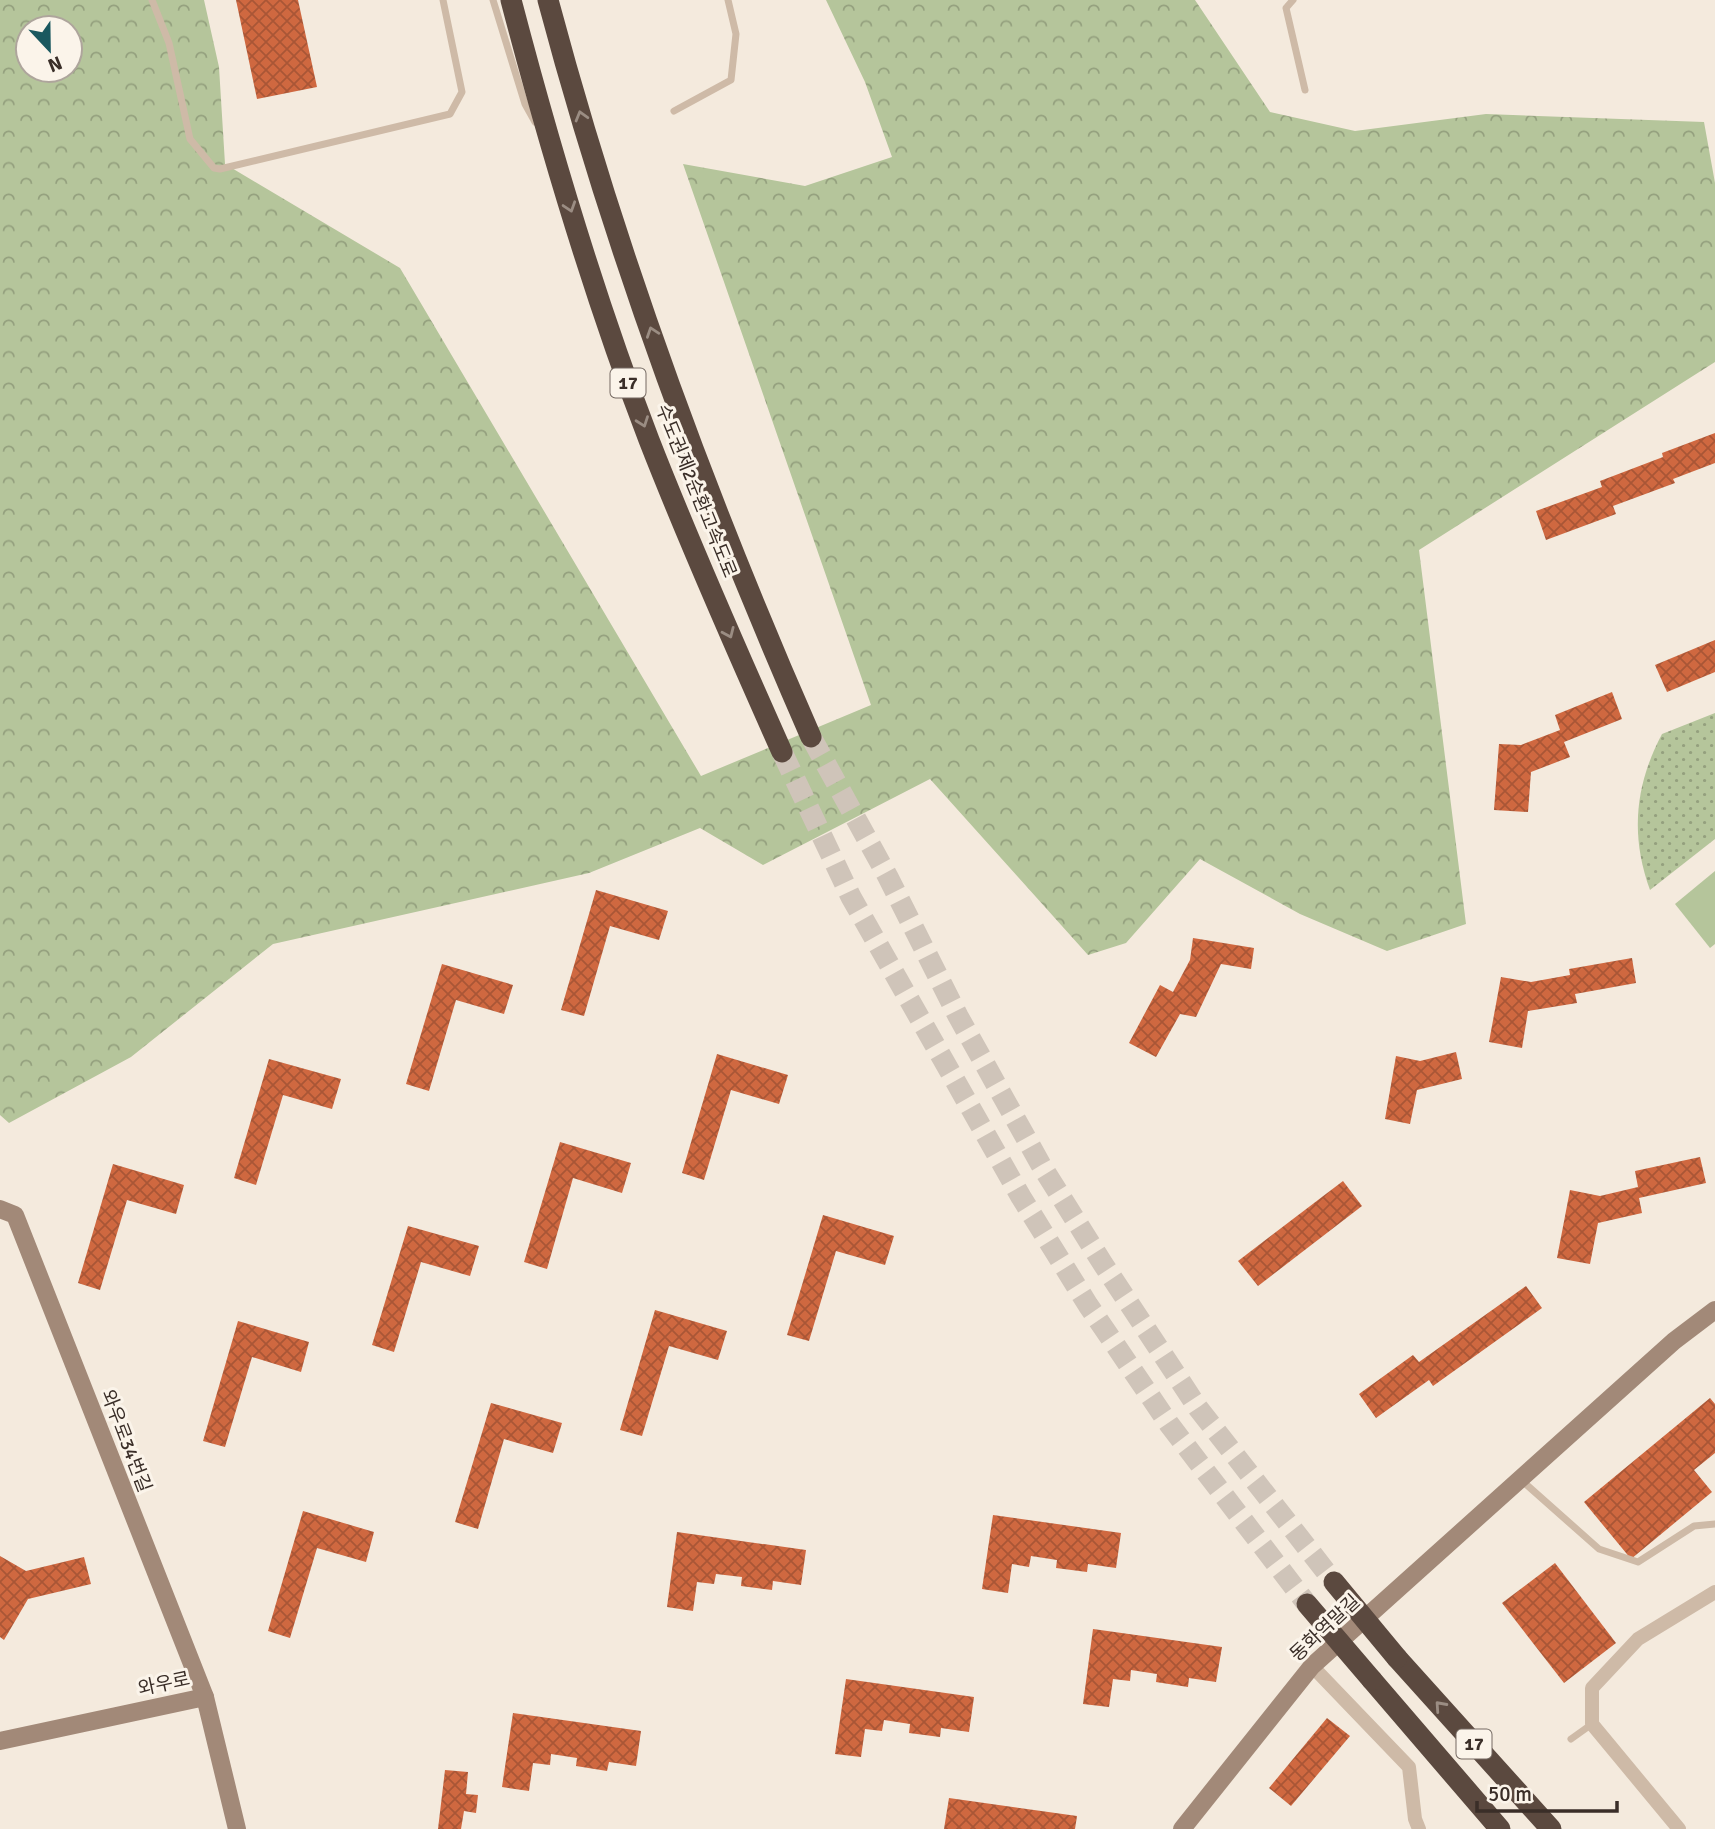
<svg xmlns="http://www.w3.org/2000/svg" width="1715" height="1829" font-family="Signika,'Noto Sans KR',sans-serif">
  <defs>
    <pattern id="forest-crowns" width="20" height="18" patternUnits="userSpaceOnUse" patternTransform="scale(1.75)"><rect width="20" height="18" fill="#b5c59b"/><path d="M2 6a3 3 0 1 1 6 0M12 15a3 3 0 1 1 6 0" fill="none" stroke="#94a07e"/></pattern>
    <pattern id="park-dots" width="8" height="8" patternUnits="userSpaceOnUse" patternTransform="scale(1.75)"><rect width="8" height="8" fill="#b5c59b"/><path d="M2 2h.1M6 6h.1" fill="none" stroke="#94a07e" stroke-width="1.8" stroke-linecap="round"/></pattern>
    <pattern id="building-cross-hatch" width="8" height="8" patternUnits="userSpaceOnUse" patternTransform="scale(1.75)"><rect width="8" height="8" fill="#cf6840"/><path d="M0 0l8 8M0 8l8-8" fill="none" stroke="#a95636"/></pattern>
  </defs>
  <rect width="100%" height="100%" fill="#f4eadd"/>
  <polygon fill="#b5c59b" points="1715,871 1715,944 1710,948 1675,904"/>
  <path fill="url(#forest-crowns)" fill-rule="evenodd" d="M 0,0 L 204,0 L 219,67 L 225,164 L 400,268 L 701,776 L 871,705 L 683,164 L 805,186 L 892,157 L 865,82 L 826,0 L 1195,0 L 1270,112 L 1355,131 L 1486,114 L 1704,122 L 1715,183 L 1715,362 L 1419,550 L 1466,924 L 1387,951 L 1300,914 L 1200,859 L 1126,943 L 1088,955 L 930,779 L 763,865 L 700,828 L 589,873 L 273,944 L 131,1057 L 9,1123 L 0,1115 ZM 28,28 L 70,28 L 70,70 L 28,70 Z"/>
  <path fill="url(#park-dots)" d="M 1715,713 L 1715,839 L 1650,890 C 1630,835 1635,785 1662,734 Z"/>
  <g fill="url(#building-cross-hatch)">
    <polygon points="236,0 298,0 317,87 257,99"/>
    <polygon points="1715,433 1715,463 1673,479 1675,483 1613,506 1616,514 1546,540 1536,511 1602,487 1600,481 1663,457 1662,453"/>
    <polygon points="1715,640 1715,672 1667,692 1655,665"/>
    <polygon points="1612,692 1622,719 1564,742 1570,757 1531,772 1528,812 1494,810 1499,744 1521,745 1560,730 1555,715"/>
    <polygon points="596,890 668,911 659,940 610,926 584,1016 561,1010"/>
    <polygon points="1193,938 1254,948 1251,969 1221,964 1196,1017 1180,1014 1156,1057 1129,1043 1160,985 1173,992 1190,960"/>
    <polygon points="1632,958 1636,983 1575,994 1577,1003 1528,1011 1522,1048 1489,1042 1501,977 1531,982 1570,975 1569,969"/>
    <polygon points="442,964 513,985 504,1014 456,1000 429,1091 406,1084"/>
    <polygon points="1456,1052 1462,1079 1417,1090 1410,1124 1385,1119 1396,1056 1420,1061"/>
    <polygon points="717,1054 788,1075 779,1104 731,1090 704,1180 682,1173"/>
    <polygon points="269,1059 341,1079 332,1109 283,1095 256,1185 234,1178"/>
    <polygon points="560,1142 631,1163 622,1193 573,1178 547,1269 524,1262"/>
    <polygon points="1700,1157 1706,1183 1639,1198 1642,1213 1598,1223 1590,1264 1557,1258 1570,1190 1600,1196 1638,1187 1635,1171"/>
    <polygon points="113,1164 184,1185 176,1214 127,1200 100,1290 78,1283"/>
    <polygon points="1343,1181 1362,1206 1258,1286 1238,1261"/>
    <polygon points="823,1215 894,1236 885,1265 836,1251 809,1341 787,1335"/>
    <polygon points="408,1226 479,1246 470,1276 421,1262 394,1352 372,1345"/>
    <polygon points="1526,1286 1542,1308 1433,1386 1429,1380 1376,1418 1359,1394 1413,1355 1419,1362"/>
    <polygon points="655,1310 727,1331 718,1360 669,1346 642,1436 620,1430"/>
    <polygon points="238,1321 309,1342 301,1372 252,1357 225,1447 203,1441"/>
    <polygon points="1710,1398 1715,1404 1715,1453 1694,1470 1712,1492 1631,1559 1584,1502"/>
    <polygon points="491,1403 562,1423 553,1453 504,1439 478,1529 455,1522"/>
    <polygon points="303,1511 374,1532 366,1562 317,1548 290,1638 268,1631"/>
    <polygon points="993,1515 1121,1533 1116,1568 1088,1564 1087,1572 1056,1568 1057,1560 1031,1556 1029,1567 1012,1564 1008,1593 982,1589"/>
    <polygon points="677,1532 806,1550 801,1585 773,1581 772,1590 741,1586 742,1577 716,1574 714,1584 697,1582 693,1611 667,1607"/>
    <polygon points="0,1556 26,1571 84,1557 91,1584 28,1599 4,1640 0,1637"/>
    <polygon points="1555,1563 1616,1643 1564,1683 1502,1603"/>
    <polygon points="1093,1629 1222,1647 1216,1682 1189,1678 1188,1687 1156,1682 1157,1674 1131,1670 1130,1681 1113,1679 1109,1707 1083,1704"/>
    <polygon points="846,1679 974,1697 969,1732 941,1728 940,1737 909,1733 910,1724 884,1720 882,1731 865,1729 861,1757 835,1754"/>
    <polygon points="513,1713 641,1731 636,1766 609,1762 607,1771 576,1766 577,1758 551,1754 550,1765 533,1763 529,1791 502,1787"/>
    <polygon points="1327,1718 1350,1736 1291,1806 1269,1788"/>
    <polygon points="445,1770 468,1772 466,1794 478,1795 476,1813 464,1811 461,1829 438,1829"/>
    <polygon points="949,1798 1077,1816 1075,1829 944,1829"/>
  </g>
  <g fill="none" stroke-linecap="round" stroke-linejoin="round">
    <g stroke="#cfc4b9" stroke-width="21" stroke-dasharray="21 10" stroke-linecap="butt">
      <polyline points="811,737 888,877 958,1016 1041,1165 1103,1264 1198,1408 1334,1582"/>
      <polyline points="782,752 851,897 1021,1197 1088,1305 1169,1424 1307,1604"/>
    </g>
    <g stroke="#cebaa7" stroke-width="7">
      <polyline points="152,0 169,43 190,139 214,168 220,169 450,114 462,92 443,0"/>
      <polyline points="493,0 525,104 535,122"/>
      <polyline points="1293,0 1286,8 1305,90"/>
      <polyline points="674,111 731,80 736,34 728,0"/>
      <polyline points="1520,1479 1599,1549 1638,1562 1694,1526 1715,1524"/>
      <polyline points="1571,1739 1592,1724"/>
    </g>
    <g stroke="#cebaa7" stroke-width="14">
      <polyline points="1312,1666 1409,1767 1415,1819 1419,1829"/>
      <polyline points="1679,1829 1592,1724 1592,1688 1638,1639 1715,1592"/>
    </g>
    <g stroke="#a28978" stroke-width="18">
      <polyline points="0,1209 15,1215 205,1697"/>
      <polyline points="0,1741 205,1697 237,1829"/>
      <polyline points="1182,1829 1312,1666 1674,1341 1715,1310"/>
    </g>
    <g stroke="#5b493f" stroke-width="21">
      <path d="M 511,0 C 550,149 594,297 649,440 C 690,545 736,649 782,752"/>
      <path d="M 548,0 C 615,252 706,498 811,737"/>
      <polyline points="1397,1658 1551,1829"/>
      <polyline points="1372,1680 1500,1829"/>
    </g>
    <g stroke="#5b493f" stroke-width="21">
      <polyline points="1334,1582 1397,1658"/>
      <polyline points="1307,1604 1372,1680"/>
    </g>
  </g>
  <defs><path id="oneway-chevron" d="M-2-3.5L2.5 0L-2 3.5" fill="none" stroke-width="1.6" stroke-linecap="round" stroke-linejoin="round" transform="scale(1.75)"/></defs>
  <g stroke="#9b8d83">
    <use href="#oneway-chevron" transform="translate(581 116) rotate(-106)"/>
    <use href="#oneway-chevron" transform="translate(570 207) rotate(72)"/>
    <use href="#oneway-chevron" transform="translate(652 332) rotate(-109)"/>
    <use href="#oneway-chevron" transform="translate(643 422) rotate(70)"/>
    <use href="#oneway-chevron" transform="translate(729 633) rotate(66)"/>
    <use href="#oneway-chevron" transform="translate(1440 1706) rotate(-132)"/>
  </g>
  <g text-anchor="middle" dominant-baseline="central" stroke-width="6" stroke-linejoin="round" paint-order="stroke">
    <g fill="#fbf4ea" stroke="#746962" stroke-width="2">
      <rect x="610.5" y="368.5" width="35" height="29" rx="5"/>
      <rect x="1456.5" y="1729.5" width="35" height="29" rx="5"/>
    </g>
    <g font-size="18" font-weight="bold" fill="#3a2e28">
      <text x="628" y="383">17</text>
      <text x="1474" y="1744">17</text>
    </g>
    <g font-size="19" fill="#3a2e28" stroke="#fbf4ea">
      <text transform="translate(696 491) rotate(68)">수도권제2순환고속도로</text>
      <text transform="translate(126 1441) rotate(69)">와우로34번길</text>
      <text transform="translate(1325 1628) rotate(-43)">동화역말길</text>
      <text transform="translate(164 1684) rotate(-12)">와우로</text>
    </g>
  </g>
  <g transform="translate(49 49) rotate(158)"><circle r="33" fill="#fbf4ea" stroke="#aea59c" stroke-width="2"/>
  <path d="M0-5L12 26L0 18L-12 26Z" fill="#1a585f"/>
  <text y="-10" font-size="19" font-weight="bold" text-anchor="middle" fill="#3a2e28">N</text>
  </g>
  <path d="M1477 1801v10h140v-10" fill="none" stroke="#3a2e28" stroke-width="3.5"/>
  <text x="1488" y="1801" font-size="21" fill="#3a2e28" stroke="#fbf4ea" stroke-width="5" paint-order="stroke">50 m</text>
</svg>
